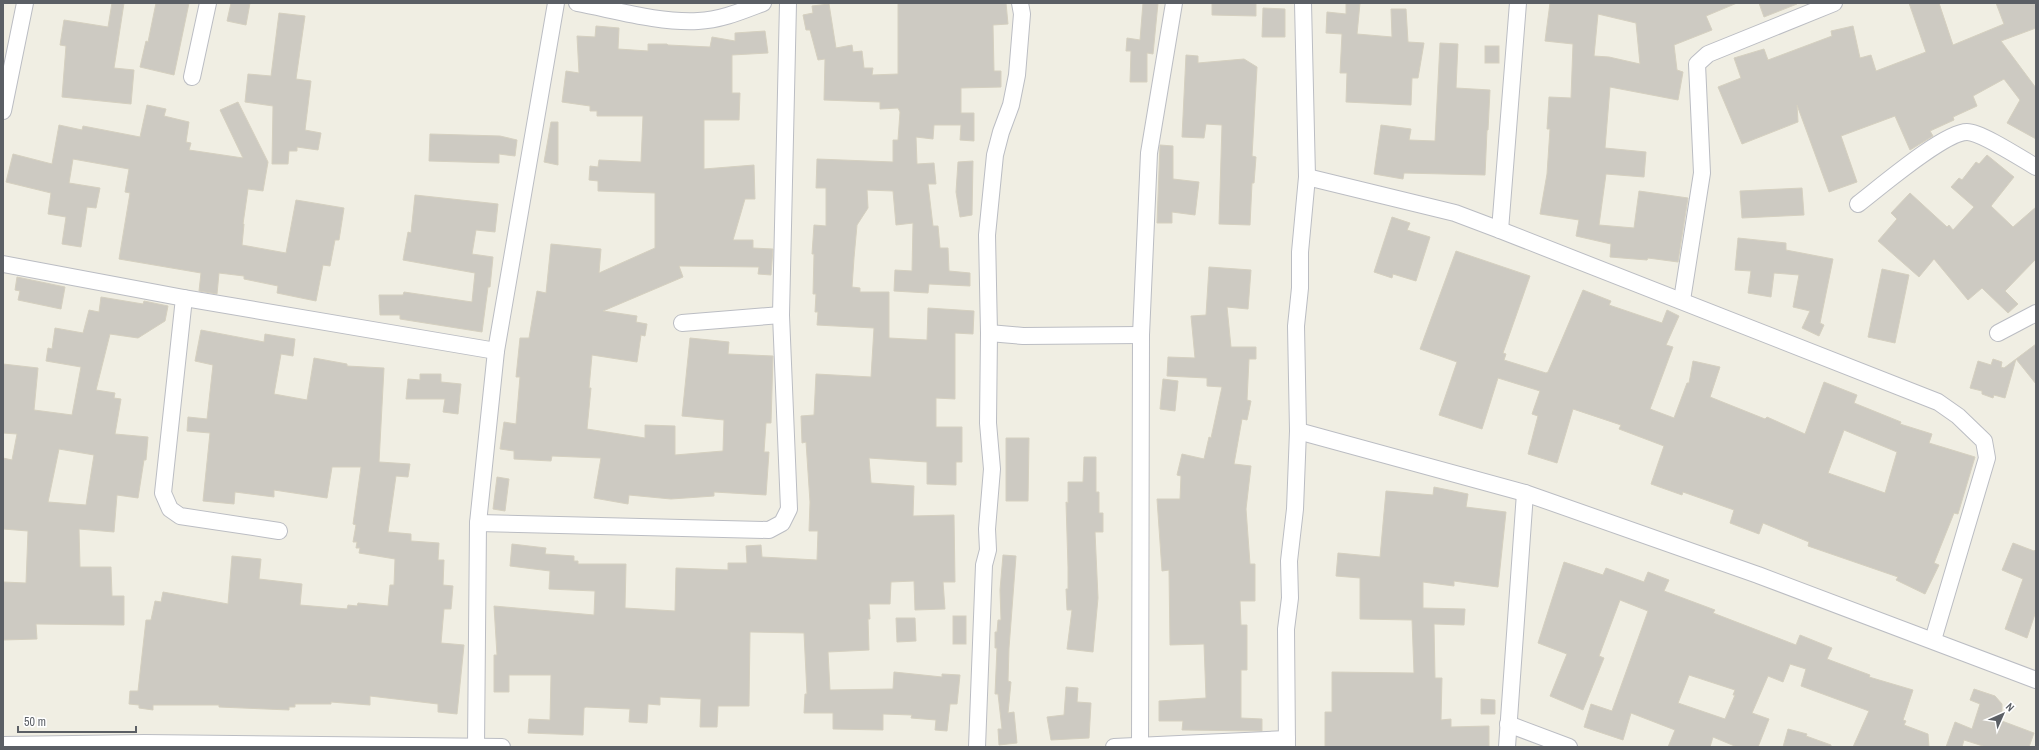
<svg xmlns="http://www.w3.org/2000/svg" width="2039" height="750" font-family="'Archivo Narrow',sans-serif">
  <rect width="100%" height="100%" fill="#f0eee3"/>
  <g fill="#cdcac2" stroke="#d5d0c0" fill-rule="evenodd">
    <polygon points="112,3 124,3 114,68 134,70 131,104 62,97 66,46 60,45 64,20 108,27"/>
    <polygon points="156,3 189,3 174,75 140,67 146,41 148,42"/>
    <polygon points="231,3 250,3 246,25 227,21"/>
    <polygon points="898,3 1006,3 1008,24 993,25 994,71 1001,71 1001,87 961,88 961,113 974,113 974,141 960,140 961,125 934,125 933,139 916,137 917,164 934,163 936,184 928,184 933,226 938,226 940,248 948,248 949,271 970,273 970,286 929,284 928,293 894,291 895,270 912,271 913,223 896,225 893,191 867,190 868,208 857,225 854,258 852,287 860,288 860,292 889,292 889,338 927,340 928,308 974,311 973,334 955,333 955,399 936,398 936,427 962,427 962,462 956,462 956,485 927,484 927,462 869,458 871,483 914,486 913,516 954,515 955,582 943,582 945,609 915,610 914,581 891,582 890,604 869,604 870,619 868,619 869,650 828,652 830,690 893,689 894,672 942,677 942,674 960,675 957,704 950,704 947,731 935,730 936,720 911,718 912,715 883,714 883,730 833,729 833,713 804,713 805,694 807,694 804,633 750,632 749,706 718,706 717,727 700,727 701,699 660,697 660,705 648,704 647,723 629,722 630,709 586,707 584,708 583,735 528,733 529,719 550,720 551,675 509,675 509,692 494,692 494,655 497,655 494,606 594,615 595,591 549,589 550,571 510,566 512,544 546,548 545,554 574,556 574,561 578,561 578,564 626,564 625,608 675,611 676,568 728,570 728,563 747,563 746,546 761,545 762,557 817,560 818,531 809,531 810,502 806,442 802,443 801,416 814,415 816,374 871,377 874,328 817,325 818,312 815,312 816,294 813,294 814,254 812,254 814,225 826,226 826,188 816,188 817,159 893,162 893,140 898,140 900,112 898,108 880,109 880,102 824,100 825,59 818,60 810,30 806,30 803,15 813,13 812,6 829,4 836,48 852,45 853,52 862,51 864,68 873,68 872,75 898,74"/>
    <polygon points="1143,3 1158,3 1153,54 1147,53 1147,82 1130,82 1131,51 1126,51 1127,38 1140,40"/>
    <polygon points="1212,3 1256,3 1256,16 1212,15"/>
    <polygon points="1346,3 1360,3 1357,34 1392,37 1391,9 1406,9 1408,42 1424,43 1418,78 1412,78 1411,105 1346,102 1347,73 1340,73 1342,34 1326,33 1327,12 1346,14"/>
    <path d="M 1550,3 L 1737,3 L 1706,16 L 1712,30 L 1674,45 L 1677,70 L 1683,72 L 1678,100 L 1610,87 L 1605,148 L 1646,152 L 1644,177 L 1606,174 L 1599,225 L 1634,228 L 1639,191 L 1688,198 L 1678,262 L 1648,258 L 1647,260 L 1610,257 L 1611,244 L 1576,236 L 1579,220 L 1540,214 L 1547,174 L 1550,129 L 1547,129 L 1549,97 L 1571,98 L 1573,44 L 1545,41 ZM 1598,14 L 1636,23 L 1640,64 L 1609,57 L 1594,56 Z"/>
    <polygon points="1759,3 1797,3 1797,4 1764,17"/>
    <polygon points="1909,3 1939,3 1953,45 2004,24 1996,3 2036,3 2036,28 2001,41 2036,88 2036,139 2007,123 2020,100 2004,79 1973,96 1977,106 1953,117 1954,120 1930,131 1933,136 1910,150 1895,116 1841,136 1857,182 1829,192 1797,105 1798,122 1742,144 1718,87 1741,78 1734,58 1764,49 1768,60 1832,36 1831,31 1853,26 1860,58 1871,55 1876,71 1926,52"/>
    <polygon points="1263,8 1285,9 1285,37 1262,37"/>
    <polygon points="279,13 305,16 296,79 311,81 305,130 321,133 318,150 297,147 297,151 289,151 288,164 272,164 273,106 245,102 248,74 271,76"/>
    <polygon points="596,26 619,28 618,49 648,51 648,44 667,44 668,45 710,47 712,37 735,41 735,33 765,31 768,53 732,55 732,93 740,93 739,120 704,120 704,169 754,165 755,199 745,199 733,240 753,240 753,248 773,249 771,275 758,274 759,267 679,266 683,277 603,311 637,316 636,322 647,324 645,336 641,335 637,362 592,355 589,388 591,388 587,429 645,438 645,425 675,426 675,455 723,451 724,420 682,416 690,338 729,342 728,354 773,356 771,423 766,423 764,452 769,452 766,495 714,492 714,496 671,499 629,495 628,504 594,498 601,458 552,456 551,461 514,459 514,451 500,449 504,422 516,424 520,377 516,377 520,338 529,338 537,291 546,293 551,244 601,249 599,273 655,248 655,193 598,191 598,181 589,180 590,166 598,167 599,160 641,162 643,116 597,116 597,111 590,111 590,106 562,102 566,71 579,73 577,36 595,37"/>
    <polygon points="1440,43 1458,44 1456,88 1490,90 1488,130 1487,130 1485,175 1404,173 1403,179 1374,174 1381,125 1411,129 1409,140 1435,141"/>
    <rect x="1485" y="46" width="14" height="17"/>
    <polygon points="1186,55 1198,56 1198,63 1244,59 1257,67 1252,156 1256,157 1254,183 1252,183 1250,225 1219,224 1222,125 1206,124 1204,138 1182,137"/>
    <polygon points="238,102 268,162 263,191 248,189 243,224 244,224 242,245 286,253 296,200 344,208 339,240 335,240 330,266 323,265 316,301 277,293 278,286 244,279 244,276 219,273 217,294 199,291 201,273 119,259 130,193 125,192 129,169 73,159 69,183 100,188 96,208 87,207 81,247 62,244 66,217 48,214 51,193 6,182 13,154 52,164 59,125 82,130 83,126 140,137 147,105 166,109 164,116 189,122 186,142 191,143 189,150 243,158 220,110"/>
    <polygon points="551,122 558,122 558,165 544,162"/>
    <polygon points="430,134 500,136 517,140 515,156 499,154 499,163 429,161"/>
    <polygon points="1160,145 1173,146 1173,179 1199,182 1195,215 1172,212 1172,223 1157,223"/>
    <polygon points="1987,155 2014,177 1991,206 2013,227 2036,207 2036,259 2005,291 2018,304 2008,313 1982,288 1968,300 1934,259 1919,277 1878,241 1897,219 1891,213 1910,193 1947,227 1949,225 1953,230 1974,207 1951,187 1959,178 1962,180 1976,162 1979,164"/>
    <polygon points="973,161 972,215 960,217 956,192 958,162"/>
    <polygon points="1802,188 1804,215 1742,218 1740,191"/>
    <polygon points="415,195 498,204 495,232 476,230 472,254 493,257 490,287 488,287 482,332 400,319 400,315 380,315 379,295 403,295 404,292 472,302 475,273 403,260 408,232 411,233"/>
    <polygon points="1392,217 1410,223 1407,230 1430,237 1416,281 1393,274 1392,278 1374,272"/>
    <polygon points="1738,238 1786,243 1786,250 1833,259 1820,323 1824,325 1819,336 1802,328 1810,311 1793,307 1799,275 1774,273 1771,297 1748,293 1751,271 1735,270"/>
    <path d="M 1456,251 L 1530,276 L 1503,353 L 1506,354 L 1504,360 L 1546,373 L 1548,372 L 1583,290 L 1611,301 L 1609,305 L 1662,323 L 1667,310 L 1679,316 L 1666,345 L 1673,347 L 1650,409 L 1674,418 L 1687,383 L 1689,383 L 1693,361 L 1720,367 L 1710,397 L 1765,419 L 1767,417 L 1805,434 L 1824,382 L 1857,395 L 1854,403 L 1901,422 L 1900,424 L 1932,434 L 1929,443 L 1975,457 L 1958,514 L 1954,513 L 1934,563 L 1939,565 L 1925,594 L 1896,580 L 1898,577 L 1808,546 L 1809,542 L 1763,523 L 1759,534 L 1730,523 L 1734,510 L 1683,492 L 1682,495 L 1651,484 L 1664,446 L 1619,429 L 1621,425 L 1573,409 L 1557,463 L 1528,454 L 1538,416 L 1532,414 L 1540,391 L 1498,378 L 1482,429 L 1439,415 L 1457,362 L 1420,349 ZM 1844,430 L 1897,452 L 1885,493 L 1828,473 Z"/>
    <polygon points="1209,267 1251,270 1248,309 1227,307 1231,347 1256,347 1256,359 1249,359 1247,400 1251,401 1247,420 1242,419 1234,464 1251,466 1246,509 1250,564 1255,564 1255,601 1240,601 1241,625 1247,625 1247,670 1241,670 1241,718 1262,719 1262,731 1182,730 1183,721 1159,721 1159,701 1206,698 1204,644 1170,645 1169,570 1162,571 1157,499 1180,499 1181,476 1177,475 1182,454 1204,459 1209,437 1211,438 1222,387 1207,386 1207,378 1167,376 1168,357 1195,358 1191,316 1206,315"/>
    <polygon points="1882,269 1909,275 1895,343 1868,337"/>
    <polygon points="17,277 65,287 61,309 18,300 20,291 15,290"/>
    <path d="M 101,297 L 143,304 L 144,301 L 168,306 L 165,321 L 138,338 L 110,334 L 96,390 L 115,393 L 114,398 L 121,399 L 115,434 L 148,437 L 146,460 L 144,460 L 138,498 L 117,495 L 114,532 L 79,529 L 80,567 L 111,567 L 112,596 L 124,596 L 124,625 L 36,624 L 37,639 L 3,640 L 3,582 L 26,583 L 28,531 L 3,529 L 3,458 L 12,460 L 17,434 L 3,433 L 3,364 L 38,368 L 34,410 L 72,415 L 81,367 L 46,361 L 48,348 L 52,349 L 55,328 L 83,333 L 89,310 L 99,312 ZM 59,449 L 94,455 L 86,505 L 48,502 Z"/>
    <polygon points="201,330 264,342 265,334 295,339 293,356 281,354 274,394 307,400 314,358 347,364 347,366 384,368 379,462 410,464 408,477 396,476 388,532 411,534 411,541 439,543 438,560 444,560 443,585 453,586 451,609 444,609 441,643 464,645 457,714 438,712 438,704 370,696 370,705 331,702 331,704 295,704 295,707 289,707 289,710 219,707 219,705 153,705 153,710 139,708 139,705 129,704 130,691 138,691 146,620 151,620 155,601 161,602 163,592 228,604 232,556 261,559 259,579 302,584 300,605 347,609 348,605 357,606 358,603 388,606 390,585 394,585 395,559 359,553 360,548 356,548 357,542 353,542 356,525 353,524 361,467 332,467 327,498 274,490 274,497 235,492 234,504 203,501 210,433 187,431 188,417 207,419 213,365 195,361"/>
    <polygon points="2036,344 2036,384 2016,359 2005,398 1994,395 1993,398 1982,394 1982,391 1970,388 1978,361 1991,365 1993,359 2002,362 2001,367 2004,368"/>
    <polygon points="420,374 441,374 441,382 461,384 458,414 443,412 445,399 406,399 408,379 420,380"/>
    <polygon points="1163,379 1178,381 1175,411 1160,409"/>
    <polygon points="1006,438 1029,438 1028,501 1006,501"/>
    <polygon points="1084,457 1096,457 1096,492 1099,492 1099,513 1103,513 1103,532 1095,532 1098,598 1093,652 1067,649 1072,610 1067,610 1066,589 1068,589 1068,567 1066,502 1068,503 1068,482 1083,482"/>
    <polygon points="497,477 509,479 505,511 493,509"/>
    <polygon points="1434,487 1468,494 1466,507 1506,512 1498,587 1454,581 1454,586 1423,582 1423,608 1465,609 1464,625 1434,624 1435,678 1442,678 1441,720 1451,719 1451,727 1489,726 1489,747 1325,747 1325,712 1332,712 1332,672 1414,673 1412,620 1360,619 1360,578 1336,576 1338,553 1380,557 1386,491 1433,495"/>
    <polygon points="2013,543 2034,551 2036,549 2036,611 2027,638 2005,629 2023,579 2002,570"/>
    <polygon points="1003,555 1016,556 1009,648 1008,681 1011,682 1008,713 1014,712 1017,743 999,745 998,729 1002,729 998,694 995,694 997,648 995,648 995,632 997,632 998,620 1001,620 1000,590"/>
    <path d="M 1564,562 L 1603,575 L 1606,568 L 1644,582 L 1648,572 L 1669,580 L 1664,591 L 1715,610 L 1713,613 L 1796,645 L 1800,635 L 1832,648 L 1827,659 L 1870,675 L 1869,677 L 1913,690 L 1903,720 L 1906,721 L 1904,725 L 1928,734 L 1929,747 L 1853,747 L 1869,711 L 1801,686 L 1806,669 L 1790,664 L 1783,682 L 1768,676 L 1752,713 L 1769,719 L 1758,747 L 1737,747 L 1713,737 L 1710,747 L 1668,747 L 1675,730 L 1631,713 L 1623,740 L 1584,727 L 1591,704 L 1612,711 L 1648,611 L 1620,600 L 1599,656 L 1604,658 L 1583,710 L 1550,696 L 1567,654 L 1538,643 ZM 1689,675 L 1735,690 L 1733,695 L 1735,695 L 1725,719 L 1678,703 Z"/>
    <rect x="953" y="616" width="13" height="28"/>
    <polygon points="896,618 915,618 916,641 897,642"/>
    <polygon points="1066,687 1078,688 1077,702 1091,703 1089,738 1051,740 1047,717 1064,715"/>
    <polygon points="1974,689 1995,696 2002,704 2002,721 2034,733 2029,747 1986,747 1964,740 1962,747 1946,747 1955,722 1972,729 1980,704 1970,700"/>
    <polygon points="1481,699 1495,700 1495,714 1481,714"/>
    <polygon points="1788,729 1807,734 1806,736 1831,745 1831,747 1783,747"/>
  </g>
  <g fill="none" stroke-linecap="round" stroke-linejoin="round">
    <g stroke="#bbbdc3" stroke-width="18">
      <g id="minor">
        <path d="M 577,3 C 615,10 659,23 698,21 C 721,20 742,11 763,3"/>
        <polyline points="192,77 208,3"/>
        <polyline points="3,111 25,3"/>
        <polyline points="1307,177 1455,213 1500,230 1938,402 1958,416 1984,441 1987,458 1933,640"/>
        <path d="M 1858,204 C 1879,188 1944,132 1967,132 C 1981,132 2022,159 2036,167"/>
        <polyline points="1500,230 1518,3"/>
        <polyline points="3,264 184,298 496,351"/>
        <polyline points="184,298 163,493 170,509 180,516 279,531"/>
        <polyline points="1682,300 1702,173 1697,64 1708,54 1834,3"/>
        <polyline points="682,323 781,315"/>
        <polyline points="989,333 1023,336 1141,335"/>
        <polyline points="1998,333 2036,313"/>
        <polyline points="1298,431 1525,493 1758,575 2036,680"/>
        <polyline points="478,523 769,530 782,523 789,509 781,315 788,3"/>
        <polyline points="1508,724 1569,747"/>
        <polyline points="3,745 144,743 502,747"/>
        <polyline points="476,746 478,523 496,351 556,3"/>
        <polyline points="977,747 984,565 988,550 987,529 992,469 988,423 989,333 987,235 995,155 1001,132 1011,105 1017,75 1022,14 1020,3"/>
        <polyline points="1114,747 1287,739"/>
        <polyline points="1140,747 1141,335 1149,153 1174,3"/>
        <polyline points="1287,747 1286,629 1290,598 1289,561 1295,509 1298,431 1296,326 1300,288 1300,252 1307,177 1303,3"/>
        <polyline points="1507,747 1525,493"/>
      </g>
    </g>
    <use href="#minor" stroke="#fff" stroke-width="16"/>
  </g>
  <rect width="2039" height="750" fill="none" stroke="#5b5f65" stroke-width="8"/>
  <g transform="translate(2003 714) rotate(45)" stroke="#ffffff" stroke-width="3" paint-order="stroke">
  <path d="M0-3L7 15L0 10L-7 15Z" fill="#5b5f65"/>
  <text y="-6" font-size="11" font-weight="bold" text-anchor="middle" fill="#5b5f65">N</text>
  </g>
  <path d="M18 726v6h118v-6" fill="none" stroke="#5b5f65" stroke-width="2"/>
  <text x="24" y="726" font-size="12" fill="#5b5f65" stroke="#ffffff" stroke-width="3" paint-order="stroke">50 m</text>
</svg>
